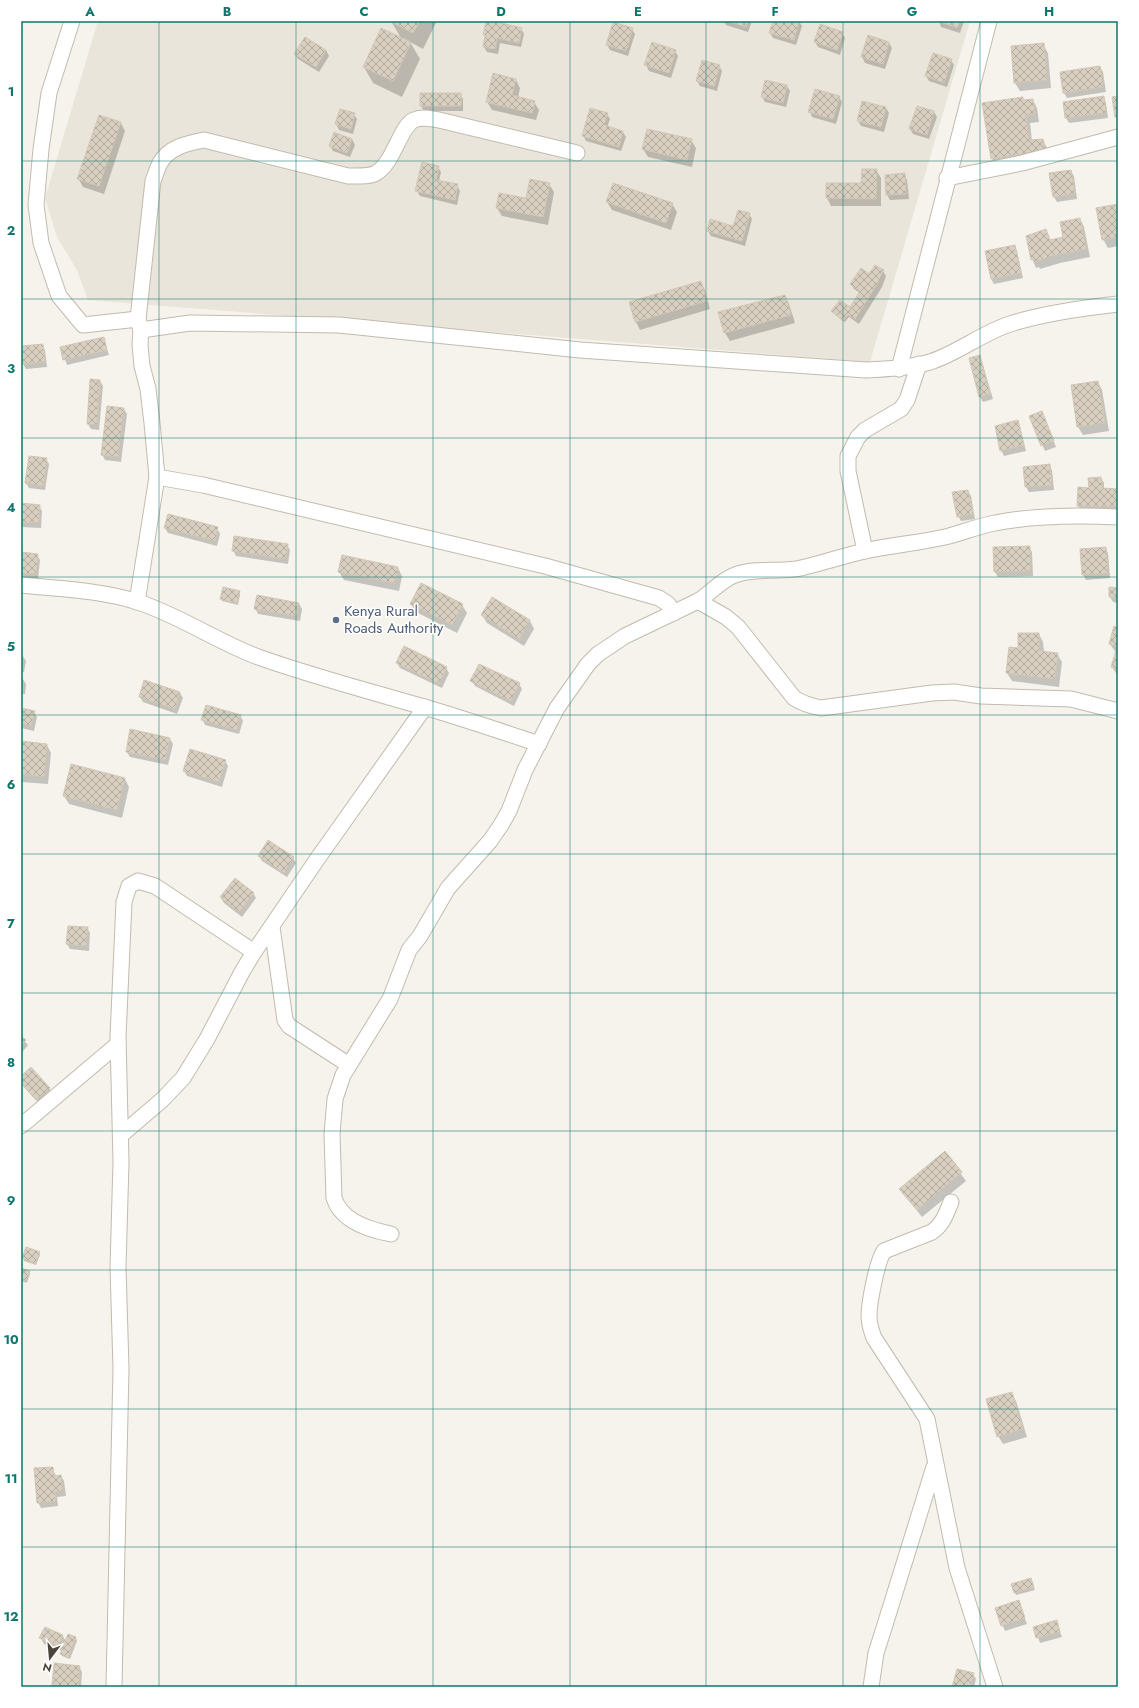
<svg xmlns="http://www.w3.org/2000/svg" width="1139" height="1708" font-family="Jost,sans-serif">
  <defs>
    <pattern id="building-cross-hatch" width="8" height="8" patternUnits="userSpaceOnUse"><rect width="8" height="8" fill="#d8cfc1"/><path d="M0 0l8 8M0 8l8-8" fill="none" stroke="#b1aa9e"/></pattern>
  </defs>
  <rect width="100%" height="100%" fill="#f6f3ec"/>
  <polygon fill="#eae5da" points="98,21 970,21 870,362 88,300 77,270 57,237 45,198"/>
  <g fill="#0003">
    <polygon points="391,21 437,21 423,49 410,42 420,59 402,97 373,83 364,67 401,38"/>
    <polygon points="487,21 521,28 524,34 521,47 500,43 498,54 487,52 484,47 486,37 484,34"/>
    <polygon points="724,21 752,21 748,32 726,25"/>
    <polygon points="774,21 799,21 802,26 796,45 773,38 770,33"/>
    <polygon points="939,21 964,21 960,33 941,27"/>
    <polygon points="632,29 635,34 628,56 610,50 607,45"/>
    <polygon points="842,33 845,38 840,55 818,47 815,42"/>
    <polygon points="869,37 889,43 892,48 885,69 865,63 862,57"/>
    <polygon points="1043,44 1048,53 1051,88 1020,91 1015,83"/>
    <polygon points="326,50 329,56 319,72 298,59 295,54"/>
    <polygon points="675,51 678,56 671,78 649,71 646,65"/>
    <polygon points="951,60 954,65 947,87 929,81 926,76"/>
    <polygon points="719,66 722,71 717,91 700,86 697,81"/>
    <polygon points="1100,67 1103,72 1106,92 1067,98 1064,93"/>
    <polygon points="516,80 520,88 518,98 534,102 539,110 536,120 492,110 487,102"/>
    <polygon points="787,86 790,91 786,107 765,102 762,97"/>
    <polygon points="421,94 460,94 463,99 463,111 424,111 421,106"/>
    <polygon points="839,97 842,102 836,124 812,117 810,112"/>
    <polygon points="1103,97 1106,103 1108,118 1069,123 1066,118 1064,103"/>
    <polygon points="1022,98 1024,101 1033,100 1037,108 1039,122 1030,123 1032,141 1043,140 1047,148 1049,158 997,167 992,159 984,104"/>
    <polygon points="863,102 886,108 889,113 884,132 861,126 858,121"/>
    <polygon points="918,107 934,112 937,117 929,139 913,134 910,129"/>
    <polygon points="354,114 357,119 353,134 339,130 336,124"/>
    <polygon points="607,114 610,119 607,128 623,132 626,137 621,151 586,141 583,135"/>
    <polygon points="121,123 125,131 104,194 83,187 78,178"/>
    <polygon points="352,139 355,145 350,157 333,151 330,146"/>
    <polygon points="691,140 696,148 692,167 648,157 643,149"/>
    <polygon points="438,167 441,172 439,181 457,185 460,191 457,205 420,196 417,191"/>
    <polygon points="876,170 881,178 881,206 831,206 827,198 862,184"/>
    <polygon points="1071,171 1074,176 1077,199 1057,202 1054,197 1050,174"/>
    <polygon points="904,174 907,180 909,199 890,200 887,195 886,176"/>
    <polygon points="549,184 554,192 548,225 502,216 497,208 527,199"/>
    <polygon points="607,202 672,204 677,212 671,230 612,210"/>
    <polygon points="1118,205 1118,246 1108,248 1103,239"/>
    <polygon points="749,214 752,219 745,246 711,236 708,231 734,227"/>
    <polygon points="1080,219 1084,227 1090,257 1060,263 1040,269 1039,267 1036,268 1032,259 1046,230 1051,241 1064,238"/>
    <polygon points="1014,246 1017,251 1023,278 994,284 991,279 986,252"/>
    <polygon points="883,271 886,276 882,287 859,324 849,317 845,322 834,313 832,311 850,309 860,293 854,289 851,284"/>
    <polygon points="700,282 705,290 710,309 640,330 636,322"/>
    <polygon points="785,296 789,304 795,323 730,341 725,333"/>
    <polygon points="103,338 109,355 67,365 61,348"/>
    <polygon points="42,345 45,350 47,367 26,369 23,364"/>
    <polygon points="979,356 982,362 993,399 983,402 980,397"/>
    <polygon points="100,381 103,386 99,430 91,429 88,424"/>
    <polygon points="1098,382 1102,390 1109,431 1083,435 1078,427"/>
    <polygon points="124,409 127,414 121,462 105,460 102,454"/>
    <polygon points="1042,412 1056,447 1045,451 1030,417"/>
    <polygon points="1017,421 1020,427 1026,451 1004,456 1001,450"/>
    <polygon points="46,459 49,464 45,490 29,488 26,483"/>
    <polygon points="1049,465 1052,470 1054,490 1029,492 1026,487 1024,468"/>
    <polygon points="1101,478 1104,483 1104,489 1118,491 1118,512 1081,511 1078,505 1090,489"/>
    <polygon points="968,491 971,496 975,519 961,521 958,516"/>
    <polygon points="21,504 39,506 42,511 41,528 21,527"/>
    <polygon points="165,528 217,528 220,534 217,546 168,533"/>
    <polygon points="287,545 290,550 288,564 236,556 233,550"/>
    <polygon points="1029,547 1032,552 1033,576 998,577 995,572 994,548"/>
    <polygon points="1105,548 1108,553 1110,578 1086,580 1083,575"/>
    <polygon points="21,553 37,555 40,560 38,579 21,577"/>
    <polygon points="398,568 402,576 399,591 344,580 339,572"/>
    <polygon points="1118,589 1118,603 1113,602 1110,597"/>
    <polygon points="239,592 240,595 238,605 222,601 221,599"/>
    <polygon points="493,598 530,621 534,629 524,646 487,623 482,615"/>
    <polygon points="299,604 302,609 300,621 258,614 255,608"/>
    <polygon points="411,604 462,605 467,613 457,633 416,612"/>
    <polygon points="1115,628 1118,629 1118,676 1112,667 1116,653 1110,644"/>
    <polygon points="1039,634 1043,642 1044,652 1057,654 1062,662 1059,687 1012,681 1007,673"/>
    <polygon points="21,653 26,661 24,672 21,672"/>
    <polygon points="397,663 446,668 449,673 442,688 400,668"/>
    <polygon points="21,676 26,684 25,694 21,694"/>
    <polygon points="472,681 519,684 522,689 514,706 475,686"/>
    <polygon points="180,693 183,698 177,714 143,702 140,697"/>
    <polygon points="21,709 34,712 37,717 34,731 21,728"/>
    <polygon points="240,715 243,721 239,734 205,725 202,719"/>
    <polygon points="170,739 173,744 168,765 130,757 127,752"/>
    <polygon points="21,742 47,745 51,753 48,784 21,782"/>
    <polygon points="225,761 228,766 222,787 187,776 184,771"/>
    <polygon points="125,779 129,787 122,818 69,804 64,796"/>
    <polygon points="259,856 293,858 296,863 287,877 262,861"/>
    <polygon points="253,893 256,898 242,917 224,903 221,898"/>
    <polygon points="87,928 90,933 89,951 70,949 67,944"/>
    <polygon points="21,1037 28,1045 21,1054"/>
    <polygon points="21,1077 49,1088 52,1093 40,1104 21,1084"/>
    <polygon points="945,1152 966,1181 922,1217 900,1189"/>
    <polygon points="39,1253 40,1255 36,1265 24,1261 23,1258"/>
    <polygon points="21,1269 29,1272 30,1274 27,1283 21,1281"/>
    <polygon points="1011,1393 1016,1401 1027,1437 1003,1444 998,1436"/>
    <polygon points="52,1468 56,1476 61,1476 64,1481 66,1496 57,1497 58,1506 41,1508 38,1502"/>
    <polygon points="1031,1579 1035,1590 1016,1595 1015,1593"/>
    <polygon points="1018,1601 1027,1624 1005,1631 996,1609"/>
    <polygon points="1056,1621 1062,1637 1040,1643 1034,1627"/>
    <polygon points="62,1635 66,1641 68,1635 76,1638 77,1641 70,1659 62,1656 62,1651 44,1644 41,1638"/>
    <polygon points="79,1667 82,1672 81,1687 54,1687 53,1686"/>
    <polygon points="973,1674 976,1679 974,1687 953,1687"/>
  </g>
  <g fill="url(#building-cross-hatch)" stroke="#d3c7b4">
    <polygon points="390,21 420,21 413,33"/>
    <polygon points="486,21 493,21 522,28 519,43 497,38 495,49 483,47 485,35 483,35"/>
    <polygon points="727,21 748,21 746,27"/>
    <polygon points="773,21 799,21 794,40 769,33"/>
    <polygon points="938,21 960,21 957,28"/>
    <polygon points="613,22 633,28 626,51 606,45"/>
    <polygon points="820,24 843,32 837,50 814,42"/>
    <polygon points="381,28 411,42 393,81 363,67"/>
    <polygon points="868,35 889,42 883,64 861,57"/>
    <polygon points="305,37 326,50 316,67 294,54"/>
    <polygon points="652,42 676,50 669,73 644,65"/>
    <polygon points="1044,43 1047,80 1014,83 1011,46"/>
    <polygon points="933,53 952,59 944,83 925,76"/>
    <polygon points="702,60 720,65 714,86 696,81"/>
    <polygon points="1100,66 1103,87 1063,93 1060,72"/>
    <polygon points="493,73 516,79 512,95 535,101 532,113 486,102"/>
    <polygon points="765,80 787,85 783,103 761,97"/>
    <polygon points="815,89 840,96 833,119 808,112"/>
    <rect x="420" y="93" width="41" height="13"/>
    <polygon points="1104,96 1106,113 1065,118 1063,102"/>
    <polygon points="1118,96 1118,117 1115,117 1112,97"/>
    <polygon points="1023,97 1023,100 1033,99 1035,114 1026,115 1029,140 1043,139 1045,150 991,159 982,103"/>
    <polygon points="862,101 886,107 881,127 857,121"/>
    <polygon points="917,106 934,111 927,135 909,129"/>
    <polygon points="590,108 608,113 604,125 623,131 619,147 582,136"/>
    <polygon points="340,109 355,113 351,129 335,124"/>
    <polygon points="99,115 121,122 99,186 77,179"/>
    <polygon points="647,129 692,139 687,160 642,149"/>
    <polygon points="334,132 352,139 347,153 329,146"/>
    <polygon points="422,162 439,166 436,180 458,184 455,200 415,191"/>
    <polygon points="862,169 877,169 876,199 826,198 826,183 861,183"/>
    <polygon points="1071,170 1075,194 1053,197 1049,173"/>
    <polygon points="905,173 906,194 886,195 885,175"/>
    <polygon points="530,179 550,183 543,217 496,208 499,193 526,198"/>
    <polygon points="613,183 673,203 666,223 606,202"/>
    <polygon points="1118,204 1118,237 1102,240 1096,208"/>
    <polygon points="738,210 750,213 742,241 707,231 710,219 733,226"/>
    <polygon points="1080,218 1086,249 1055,255 1034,262 1034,259 1031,260 1026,236 1046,229 1050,240 1063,237 1060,222"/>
    <polygon points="1015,245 1021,273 991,279 985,251"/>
    <polygon points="875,265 884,270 878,280 879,281 855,319 846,314 860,291 850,284 861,268 869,274"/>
    <polygon points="701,281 707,301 635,322 629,302"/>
    <polygon points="785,295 791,315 724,333 718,312"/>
    <polygon points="840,300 853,309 843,321 831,311"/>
    <polygon points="104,337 107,350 63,360 60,347"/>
    <polygon points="43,344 45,362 22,364 21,346"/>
    <polygon points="980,355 990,394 979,397 969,358"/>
    <polygon points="90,379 100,380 97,425 87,424"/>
    <polygon points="1098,381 1105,423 1077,427 1071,385"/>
    <polygon points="107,406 124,408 118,457 101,455"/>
    <polygon points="1042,411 1054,441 1041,446 1029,416"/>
    <polygon points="1018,420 1024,445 1000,451 995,426"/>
    <polygon points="29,456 47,458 43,486 25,483"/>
    <polygon points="1050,464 1052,485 1025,487 1023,467"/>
    <polygon points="1101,477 1102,488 1118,489 1117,507 1077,506 1078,487 1089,488 1088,478"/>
    <polygon points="968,490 973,514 957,517 952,492"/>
    <polygon points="21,503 40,505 39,523 21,522"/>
    <polygon points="168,514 218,527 215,541 164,528"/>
    <polygon points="234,536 288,544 286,559 232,551"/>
    <polygon points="1030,546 1030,571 994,572 993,547"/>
    <polygon points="1106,547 1108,573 1082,575 1080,549"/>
    <polygon points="21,552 38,554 36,574 21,573"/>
    <polygon points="342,555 398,567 395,583 338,572"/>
    <polygon points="421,583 463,604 452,625 410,604"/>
    <polygon points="223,587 240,591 237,603 220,599"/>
    <polygon points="1109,587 1118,588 1118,598 1109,597"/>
    <polygon points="257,595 299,603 297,616 254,609"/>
    <polygon points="492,597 530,620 519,639 481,615"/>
    <polygon points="1114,626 1118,628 1118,669 1111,667 1117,647 1109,644"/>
    <polygon points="1018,633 1039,633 1040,651 1058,653 1055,679 1006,673 1009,647 1018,648"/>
    <polygon points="404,646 447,667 439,684 396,663"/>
    <polygon points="479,664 520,683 511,701 470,681"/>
    <polygon points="144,680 180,692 175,709 139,697"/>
    <polygon points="206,705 241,715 237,730 201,720"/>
    <polygon points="21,708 35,711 31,726 21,723"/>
    <polygon points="130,729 170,738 165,760 126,752"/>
    <polygon points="21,741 47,744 44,777 21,774"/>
    <polygon points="190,749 226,760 219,782 183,771"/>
    <polygon points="71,764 125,778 117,810 63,796"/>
    <polygon points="268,840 294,857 284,873 258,856"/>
    <polygon points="235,878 254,893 239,912 220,897"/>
    <polygon points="68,926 88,927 86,946 66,944"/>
    <polygon points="21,1036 26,1040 21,1045"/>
    <polygon points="31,1067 50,1088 36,1100 21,1083 21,1076"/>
    <polygon points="945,1151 962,1172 917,1210 899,1189"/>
    <polygon points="26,1247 40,1252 35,1264 22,1258"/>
    <polygon points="21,1268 30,1271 26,1281 21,1279"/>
    <polygon points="1012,1392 1023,1429 997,1437 986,1399"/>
    <polygon points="53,1467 54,1476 61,1475 63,1491 55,1492 56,1501 37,1503 34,1468"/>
    <polygon points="1031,1578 1034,1587 1014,1593 1011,1584"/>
    <polygon points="1019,1600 1025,1618 1001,1626 995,1608"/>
    <polygon points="1057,1620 1060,1632 1036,1638 1033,1627"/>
    <polygon points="45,1627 63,1635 58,1646 39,1638"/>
    <polygon points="68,1634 76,1637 68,1658 60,1654"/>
    <polygon points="54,1663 80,1666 78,1687 52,1686"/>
    <polygon points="957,1669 974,1673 970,1687 952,1687"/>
  </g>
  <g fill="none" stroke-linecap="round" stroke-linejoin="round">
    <g stroke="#c2bbae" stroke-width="17">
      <g id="street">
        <path d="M 72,21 L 49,93 L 41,149 L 36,205 L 41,243 L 59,296 L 83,325 L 138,319 L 141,330 L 190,323 L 339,325 L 580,350 L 866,370 C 888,369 909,368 930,362 C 958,353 982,333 1010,324 C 1044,313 1082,308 1118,304"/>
        <polyline points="947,178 1022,163 1118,137"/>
        <path d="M 138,319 L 153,181 C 155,176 157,169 160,163 C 169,147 188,143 204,140 L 348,176 C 357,176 369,177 376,173 C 394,163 400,126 414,120 C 422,116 431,119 439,120 L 577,153"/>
        <polyline points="899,369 989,21"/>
        <polyline points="157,477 203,485 545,566 659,598 668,604 674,613"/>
        <polyline points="865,551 848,471 848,456 858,437 865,430 901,409 907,400 919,364"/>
        <path d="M 21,585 C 60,589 100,590 138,602 C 181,616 219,643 261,658 C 315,677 369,691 424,707 C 462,718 500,731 539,744"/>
        <path d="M 698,601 L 726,617 L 738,627 L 794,698 C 803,704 811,706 821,708 L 932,693 L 954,692 L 981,696 L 1071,699 L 1118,711"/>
        <polyline points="137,602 157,477 152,423 148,389 142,366 140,345 141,330"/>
        <polyline points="272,927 285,1020 289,1026 349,1065"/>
        <polyline points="21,1126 118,1044"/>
        <polyline points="121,1135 162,1100 183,1078 207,1039 242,972 254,952 318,858 425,707"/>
        <path d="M 951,1202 C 946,1214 943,1224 932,1232 L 884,1251 C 877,1261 869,1303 869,1316 C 869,1324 871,1330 874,1338 L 927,1419 L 957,1568 L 995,1687"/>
        <path d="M 391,1234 C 370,1230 341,1221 334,1198 L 332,1134 L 335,1099 L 343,1075 L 390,999 L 409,950 L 420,936 L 448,888 L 490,841 L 501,825 L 509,811 L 525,770 L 557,708 L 588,664 L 598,654 L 625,636 L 698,601 C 711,593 721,580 735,575 C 755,567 779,573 801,568 C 822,563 843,556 865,551 C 891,545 919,543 945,537 C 962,533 978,526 995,523 C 1035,515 1077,515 1118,517"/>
        <polyline points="114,1687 121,1368 118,1267 121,1162 118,1037 124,902 129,886 138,881 155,886 254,952"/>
        <polyline points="871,1687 876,1653 884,1628 934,1467"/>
      </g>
    </g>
    <use href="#street" stroke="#fff" stroke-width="15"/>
  </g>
  <path fill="none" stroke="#0f766e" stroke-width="1" stroke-opacity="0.55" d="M 159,21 L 159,1687M 296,21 L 296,1687M 433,21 L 433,1687M 570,21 L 570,1687M 706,21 L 706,1687M 843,21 L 843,1687M 980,21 L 980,1687M 21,161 L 1118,161M 21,299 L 1118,299M 21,438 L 1118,438M 21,577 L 1118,577M 21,715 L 1118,715M 21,854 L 1118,854M 21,993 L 1118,993M 21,1131 L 1118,1131M 21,1270 L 1118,1270M 21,1409 L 1118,1409M 21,1547 L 1118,1547"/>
  <circle fill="#5c6f8a" stroke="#fff" stroke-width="1.5" cx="336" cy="620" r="4"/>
  <g text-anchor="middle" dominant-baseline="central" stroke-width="3" stroke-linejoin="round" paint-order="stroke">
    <g font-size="15" fill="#4e5e75" stroke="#fff" text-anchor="start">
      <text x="344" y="611">Kenya Rural<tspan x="344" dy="17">Roads Authority</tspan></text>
    </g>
  </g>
  <rect width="1139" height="1708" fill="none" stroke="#ffffff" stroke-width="44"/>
  <g transform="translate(50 1658) rotate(196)" stroke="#ffffff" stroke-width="3" paint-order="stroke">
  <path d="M0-3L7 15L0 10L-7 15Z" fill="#4b4439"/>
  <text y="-6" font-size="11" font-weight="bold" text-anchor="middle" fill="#4b4439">N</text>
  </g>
  <rect x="22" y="22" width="1095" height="1664" fill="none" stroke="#0f766e" stroke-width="1.5"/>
  <g font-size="13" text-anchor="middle" font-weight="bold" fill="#0f766e">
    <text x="90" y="16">A</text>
    <text x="227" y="16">B</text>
    <text x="364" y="16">C</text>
    <text x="501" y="16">D</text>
    <text x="638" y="16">E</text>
    <text x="775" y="16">F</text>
    <text x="912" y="16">G</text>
    <text x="1049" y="16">H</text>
    <text x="11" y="96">1</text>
    <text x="11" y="235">2</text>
    <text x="11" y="373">3</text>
    <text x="11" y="512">4</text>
    <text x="11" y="651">5</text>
    <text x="11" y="789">6</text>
    <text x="11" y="928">7</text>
    <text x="11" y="1067">8</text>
    <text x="11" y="1205">9</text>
    <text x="11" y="1344">10</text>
    <text x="11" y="1483">11</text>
    <text x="11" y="1621">12</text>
  </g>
</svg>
